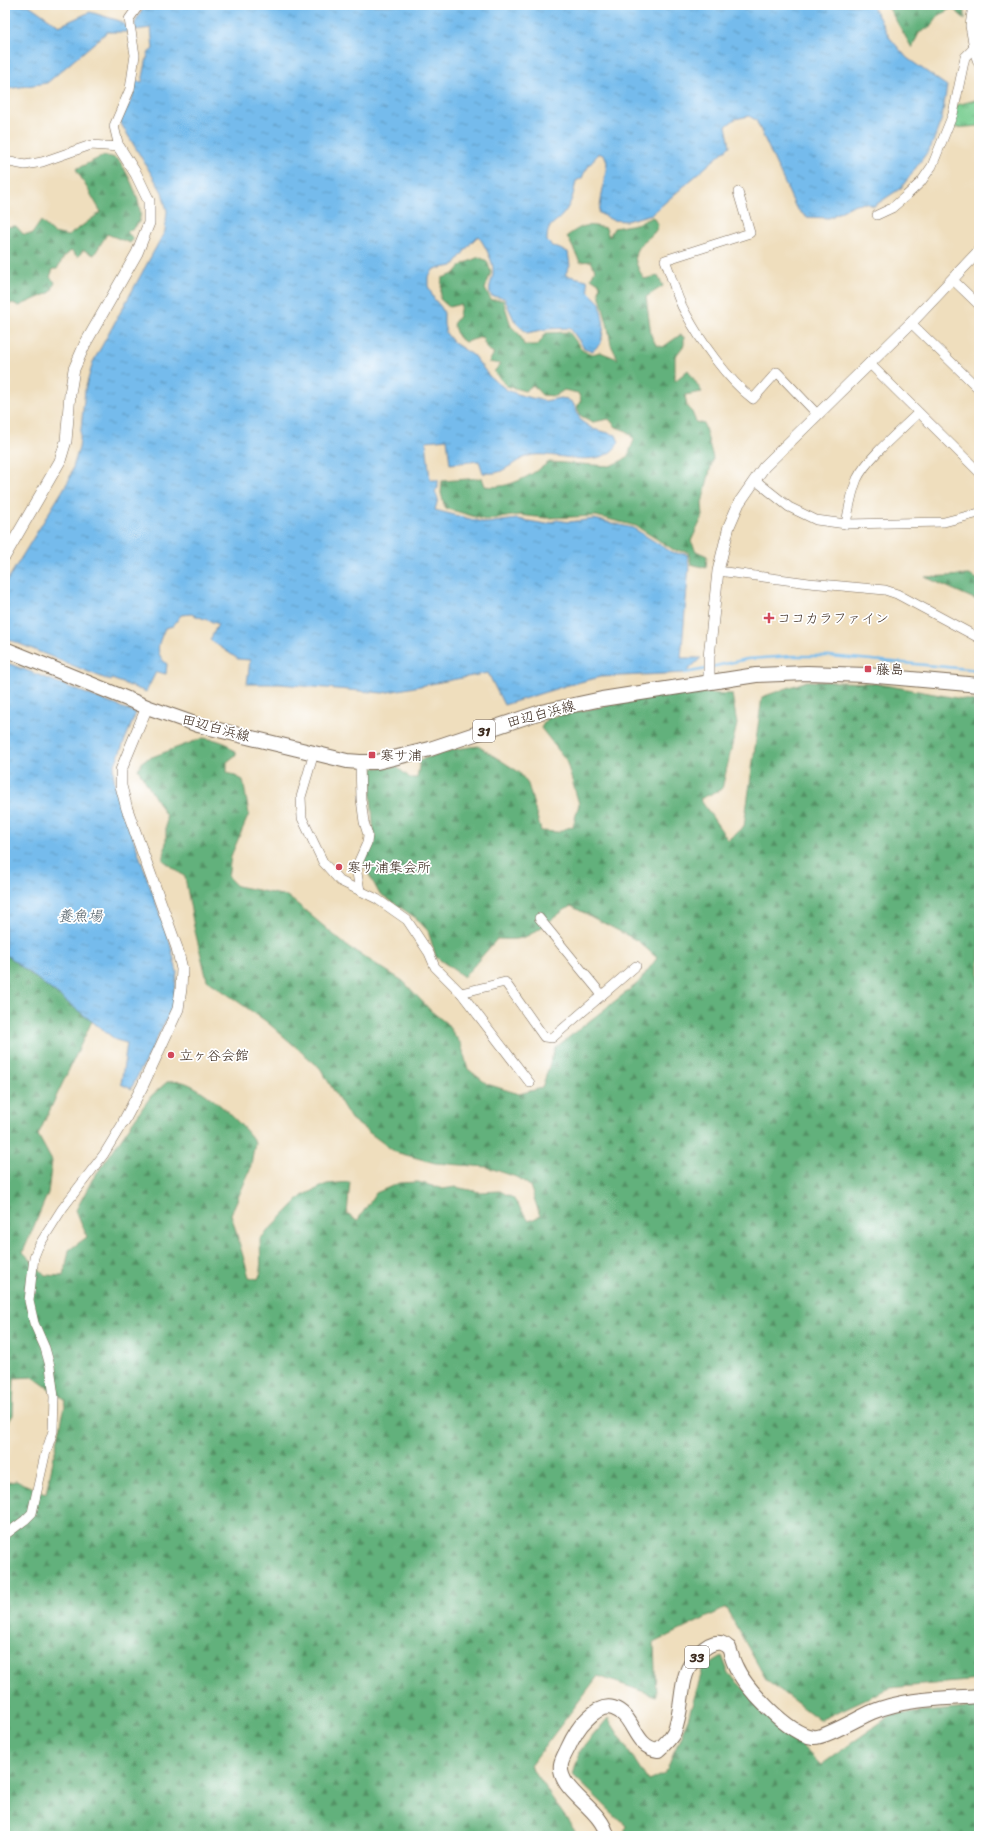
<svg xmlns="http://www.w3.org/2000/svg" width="984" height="1841" font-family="Sriracha,'Klee One',sans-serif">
  <defs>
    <pattern id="grass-tufts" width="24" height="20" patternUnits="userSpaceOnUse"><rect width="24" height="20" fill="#79ce91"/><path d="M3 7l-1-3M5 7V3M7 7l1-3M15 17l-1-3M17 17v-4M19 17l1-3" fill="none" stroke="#64a776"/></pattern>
    <pattern id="forest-firs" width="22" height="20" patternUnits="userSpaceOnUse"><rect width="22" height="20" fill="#62b17b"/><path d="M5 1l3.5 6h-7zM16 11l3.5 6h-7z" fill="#529064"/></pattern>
    <pattern id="water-ripples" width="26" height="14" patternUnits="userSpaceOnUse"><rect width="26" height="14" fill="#74bbec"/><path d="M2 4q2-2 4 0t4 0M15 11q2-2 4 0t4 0" fill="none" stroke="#6098bf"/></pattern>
  </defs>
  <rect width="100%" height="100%" fill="#fff"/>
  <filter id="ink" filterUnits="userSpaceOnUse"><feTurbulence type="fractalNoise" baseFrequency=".025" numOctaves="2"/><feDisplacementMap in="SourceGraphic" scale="8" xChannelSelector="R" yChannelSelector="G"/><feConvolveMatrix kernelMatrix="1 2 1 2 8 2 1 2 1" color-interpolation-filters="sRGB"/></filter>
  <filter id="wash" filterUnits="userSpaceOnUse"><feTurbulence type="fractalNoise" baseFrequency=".012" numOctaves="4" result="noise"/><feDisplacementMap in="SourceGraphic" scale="16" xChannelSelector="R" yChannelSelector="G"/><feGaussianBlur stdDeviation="0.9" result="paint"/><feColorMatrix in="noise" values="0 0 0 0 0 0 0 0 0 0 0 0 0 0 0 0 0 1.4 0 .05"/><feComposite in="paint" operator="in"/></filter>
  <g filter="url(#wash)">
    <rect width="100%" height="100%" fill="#efdebd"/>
    <polygon fill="url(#grass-tufts)" stroke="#5a7c58" points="979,99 979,126 953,128 957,105"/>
    <g fill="url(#forest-firs)" stroke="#4e6e4c">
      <polygon points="887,5 965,5 965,19 952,8 938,16 930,27 919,33 912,48"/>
      <path d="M 103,156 C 110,156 115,157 120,162 C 128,174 148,212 137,225 C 135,228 130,230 127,232 L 134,239 L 130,243 L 107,234 L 94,255 L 83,250 L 78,257 L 71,251 L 64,257 L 57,269 L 53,269 L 50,277 L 55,282 L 51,292 L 19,306 L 13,303 L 5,305 L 5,227 L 16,226 L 23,234 L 32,234 L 41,221 L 54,233 L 68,236 L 101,212 L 76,169 Z"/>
      <path d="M 653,217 L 658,225 C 656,232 653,234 647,239 C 629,252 635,263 644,279 L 658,276 L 663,286 L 646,297 L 651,335 L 656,345 L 663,347 L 680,335 L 684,337 L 684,345 L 675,357 L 675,381 L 688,370 L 702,392 L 685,395 L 687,407 L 692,412 L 696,422 L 704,424 L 713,458 L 702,503 L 703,516 L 691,541 L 696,551 L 707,556 L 706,568 L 691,564 L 688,552 L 674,550 L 636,526 L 596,516 L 546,518 L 519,515 L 486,520 L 445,508 L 441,493 L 442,481 L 482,478 L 485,486 C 508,490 532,475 549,462 L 610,466 L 627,458 L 634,440 L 627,431 L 616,427 L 609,419 L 593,422 L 581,416 L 577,407 L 581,400 L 578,393 L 564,390 L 555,396 L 542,395 L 533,385 L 525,391 L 507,386 L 494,372 L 500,364 L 489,362 L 494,353 L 487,349 L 482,337 L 465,342 L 458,337 L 453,324 L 459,316 L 461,304 L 449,307 L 440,299 L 442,278 L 454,274 L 463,264 L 479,257 L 487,261 L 491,272 L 485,289 L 491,300 L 503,300 L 511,326 L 520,335 L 524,345 L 538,345 L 546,333 L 569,332 L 583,351 L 593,354 L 600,352 L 618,359 L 611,345 L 608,327 L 599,293 L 600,284 L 591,278 L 595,270 L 591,261 L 580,262 L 567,236 C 584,224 586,224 606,228 L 609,237 L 614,228 L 636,224 Z"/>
      <polygon points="969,575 979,580 979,601 925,577"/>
      <path d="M 807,681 L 873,683 L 979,702 L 979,1680 L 889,1688 L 820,1720 L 767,1681 L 726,1608 L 654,1643 L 656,1696 L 598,1676 L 530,1766 L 577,1834 L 575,1836 L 5,1836 L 5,1483 L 16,1481 L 46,1493 L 66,1401 L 33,1377 L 14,1378 L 13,1415 L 5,1428 L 5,954 L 92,1021 L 38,1135 L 52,1161 L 48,1193 L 23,1252 L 45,1275 L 64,1276 L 69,1250 L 87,1237 L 76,1210 L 92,1180 L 151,1096 L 167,1082 C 172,1082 178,1081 183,1082 C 206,1089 242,1123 255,1142 L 250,1170 L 231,1214 L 249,1277 L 258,1279 L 261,1272 L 260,1239 L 302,1196 L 327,1184 L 350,1182 L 347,1214 L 357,1221 L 376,1193 L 399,1183 L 418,1182 L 443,1189 L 455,1187 L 480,1192 L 500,1191 L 513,1198 L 529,1221 L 540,1216 L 530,1186 L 519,1178 L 487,1167 L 435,1163 L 395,1152 L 351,1119 L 320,1068 L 267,1022 L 207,980 L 194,927 L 185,877 L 163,860 L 166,842 L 166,816 L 138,769 L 144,760 L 203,738 L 216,740 L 227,744 L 237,754 L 227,762 L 227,772 L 243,780 L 249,814 L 231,856 L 228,877 L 237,886 L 287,896 L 301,907 L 347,946 L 403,981 L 431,1011 L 446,1023 L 461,1044 L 468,1069 L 487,1084 L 519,1094 L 542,1088 L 555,1048 L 638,983 L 657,958 L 638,941 L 571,906 C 555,915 538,933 522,938 C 514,940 504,939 497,939 L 464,977 L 436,957 L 428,931 L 416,918 L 379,893 L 363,863 L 374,836 L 371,796 L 373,768 L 397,767 L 410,778 L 417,778 L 420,760 L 456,749 L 478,746 L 519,772 L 528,784 L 541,831 L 557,832 L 573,826 L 579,804 L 566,760 L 541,728 L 547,718 L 673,692 L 732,694 L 737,724 L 722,789 L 700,799 L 728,840 L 744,826 L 762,697 Z"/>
      <polygon points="722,1656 729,1674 821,1765 891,1715 979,1707 979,1836 624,1836 626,1826 573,1775 580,1751 608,1718 648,1781 665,1774 688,1719 703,1668"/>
    </g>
    <g fill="url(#water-ripples)" stroke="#587285">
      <polygon points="5,5 29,5 59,26 90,12 120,21 128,27 128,32 107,32 47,83 7,89 5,87"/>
      <path d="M 147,5 L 872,5 L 890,38 L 907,58 L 947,86 L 942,118 L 931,147 L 901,188 L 874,206 L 865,203 L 855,204 L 829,218 L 806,217 L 796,208 L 756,120 L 749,116 L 735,119 L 726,126 L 730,146 L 652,214 L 626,221 L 612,220 L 599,213 L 607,163 L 605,156 L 598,153 C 593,163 586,167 582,178 L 576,181 C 574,192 572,203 564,213 C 555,225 547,222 547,241 L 552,246 L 568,252 L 570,265 L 565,275 L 587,280 L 589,292 L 600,303 L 604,326 L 601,343 L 593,351 L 584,348 L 570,328 L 547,329 L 527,333 L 515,322 L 504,298 L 491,296 C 487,285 493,282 493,271 C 494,263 484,243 478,236 L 471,243 L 453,266 L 434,269 L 428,277 L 428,286 L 434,299 L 441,307 L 444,313 L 444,324 L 446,333 L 454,343 L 473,355 L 490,377 L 507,390 L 523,396 L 545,401 L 560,398 L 567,399 L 573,403 L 581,421 L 593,429 L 616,435 L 619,442 C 603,472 559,452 533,455 C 520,457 512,466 501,471 C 495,474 488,473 483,473 L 479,461 L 450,464 L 447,439 L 426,441 L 430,480 L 438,480 L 438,488 L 435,491 L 438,499 L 435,510 L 486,523 L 517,519 L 546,524 L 557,520 L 569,522 L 594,519 L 633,528 L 673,553 L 687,554 L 689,566 L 681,658 L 701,658 L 685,673 L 600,677 L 565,686 L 504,705 L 488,673 L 383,693 L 280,684 L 247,684 L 250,660 L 238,659 L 210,640 L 218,624 L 191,614 L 181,615 L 173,626 L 165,628 C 159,643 153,652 167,664 L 166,674 L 156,672 L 146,692 L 112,679 L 111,681 L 5,638 L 5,584 L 69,480 L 79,448 L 85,390 L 93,362 L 165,231 L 167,211 L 162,192 L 120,122 L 133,96 L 136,81 L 142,82 L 148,53 L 153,49 L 151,28 L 135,30 C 133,21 141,11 147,5 Z"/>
      <polygon points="5,662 136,713 113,769 115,786 170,943 177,972 173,1006 131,1089 121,1084 127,1043 116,1040 5,954"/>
    </g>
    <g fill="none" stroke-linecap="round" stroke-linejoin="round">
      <g stroke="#74bbec" stroke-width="2.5">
        <polyline points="711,667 747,659 792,656 829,656 979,670"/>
        <polyline points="685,673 706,669"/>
      </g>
    </g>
  </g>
  <g filter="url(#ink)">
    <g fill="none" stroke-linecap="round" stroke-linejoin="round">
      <g stroke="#7a6956" stroke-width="10">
        <g id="minor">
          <polyline points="5,161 25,165 42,162 91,145 119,147 114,126 130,89 135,55 129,19 139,5"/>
          <path d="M 738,192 L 750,233 L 665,260 C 672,277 676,297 685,312 C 701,342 727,379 753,399 L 777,372 L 818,415"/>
          <polyline points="877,215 892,208 906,196 921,182 932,166 953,114 965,57 974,48 970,26 973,5"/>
          <polyline points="953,280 979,305"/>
          <polyline points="911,323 979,389"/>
          <polyline points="869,363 979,472"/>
          <polyline points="755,480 789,507 816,520 846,524 944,522 979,513"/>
          <path d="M 846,524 C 849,508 851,494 857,479 C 867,458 901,430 918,413"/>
          <polyline points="718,571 809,583 885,590 897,594 979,638"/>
          <polyline points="314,753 301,797 302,818 323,862 340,881 377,899 407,920 429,953 435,967 461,993 530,1083"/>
          <polyline points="360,891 357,873 358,863 367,843 368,835 364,822 361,799 360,762"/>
          <polyline points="539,918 602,995"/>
          <polyline points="461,993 505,982 544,1037 552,1038 636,966"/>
          <polyline points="5,1535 25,1520 32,1513 45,1455 53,1431 54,1397 50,1366 45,1348 34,1323 29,1301 34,1257 38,1247 62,1209 104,1154 124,1121"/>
        </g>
      </g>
      <g stroke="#7a6956" stroke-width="12">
        <g id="tertiary">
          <polyline points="974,48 979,62"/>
          <polyline points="5,556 60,461 66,441 70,394 74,369 85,344 137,253 149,223 149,201 136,174 119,147"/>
          <polyline points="709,682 709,657 718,571 729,526 739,503 764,467 911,323 979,251"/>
          <polyline points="124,1121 142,1087 178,1009 181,989 182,969 177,948 127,809 121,786 121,770 147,707"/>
        </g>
      </g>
      <g stroke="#7a6956" stroke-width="16">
        <g id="primary">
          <polyline points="5,649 147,707 198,725 314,753 347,761 360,762 377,762 430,749 541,712 602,699 756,675 807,673 866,675 979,685"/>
          <path d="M 607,1836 C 602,1808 557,1791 561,1764 C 562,1759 565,1754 567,1750 C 572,1739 578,1727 587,1719 C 594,1712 603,1705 613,1708 C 635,1715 633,1747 658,1750 C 664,1745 670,1739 674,1732 C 682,1713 680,1692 686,1674 C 690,1662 706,1640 721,1643 C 724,1644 727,1646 729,1648 C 731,1653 732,1659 735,1665 C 745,1688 788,1734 813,1737 C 823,1739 860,1717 872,1712 C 906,1698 943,1699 979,1696"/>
        </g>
      </g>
      <use href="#minor" stroke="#fff" stroke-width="9"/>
      <use href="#tertiary" stroke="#fff" stroke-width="11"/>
      <use href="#primary" stroke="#fff" stroke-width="14"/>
    </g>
  </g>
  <g fill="#d1495b" stroke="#fff" stroke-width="1.5">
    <path d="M767 612h4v4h4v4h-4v4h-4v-4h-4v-4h4z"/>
    <rect x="864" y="665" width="8" height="8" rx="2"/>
    <rect x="368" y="751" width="8" height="8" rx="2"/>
    <circle cx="339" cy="867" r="4"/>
    <circle cx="171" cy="1055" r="4"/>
  </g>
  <g text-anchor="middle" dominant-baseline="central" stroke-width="3.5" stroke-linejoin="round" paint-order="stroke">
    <g fill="#fff" stroke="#766a62" stroke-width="1">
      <rect x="473" y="720" width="22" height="22" rx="3"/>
      <rect x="685" y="1646" width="24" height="22" rx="3"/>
    </g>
    <g font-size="13" font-weight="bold" fill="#3b2a1e">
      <text x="484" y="731">31</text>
      <text x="697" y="1657">33</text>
    </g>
    <g font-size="14" fill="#3b2a1e" stroke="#fff" text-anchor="start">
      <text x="777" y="618">ココカラファイン</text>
      <text x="876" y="669">藤島</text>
      <text x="380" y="755">寒サ浦</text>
      <text x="347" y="867">寒サ浦集会所</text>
      <text x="179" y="1055">立ヶ谷会館</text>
    </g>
    <g font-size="14" fill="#3b2a1e" stroke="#fff">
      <text transform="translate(541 714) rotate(-15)">田辺白浜線</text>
      <text transform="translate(216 728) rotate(15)">田辺白浜線</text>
    </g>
    <g font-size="15" font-style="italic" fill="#4f5d66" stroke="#fff">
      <text x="80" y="916">養魚場</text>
    </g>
  </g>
  <rect width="984" height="1841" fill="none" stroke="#fff" stroke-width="20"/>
</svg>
